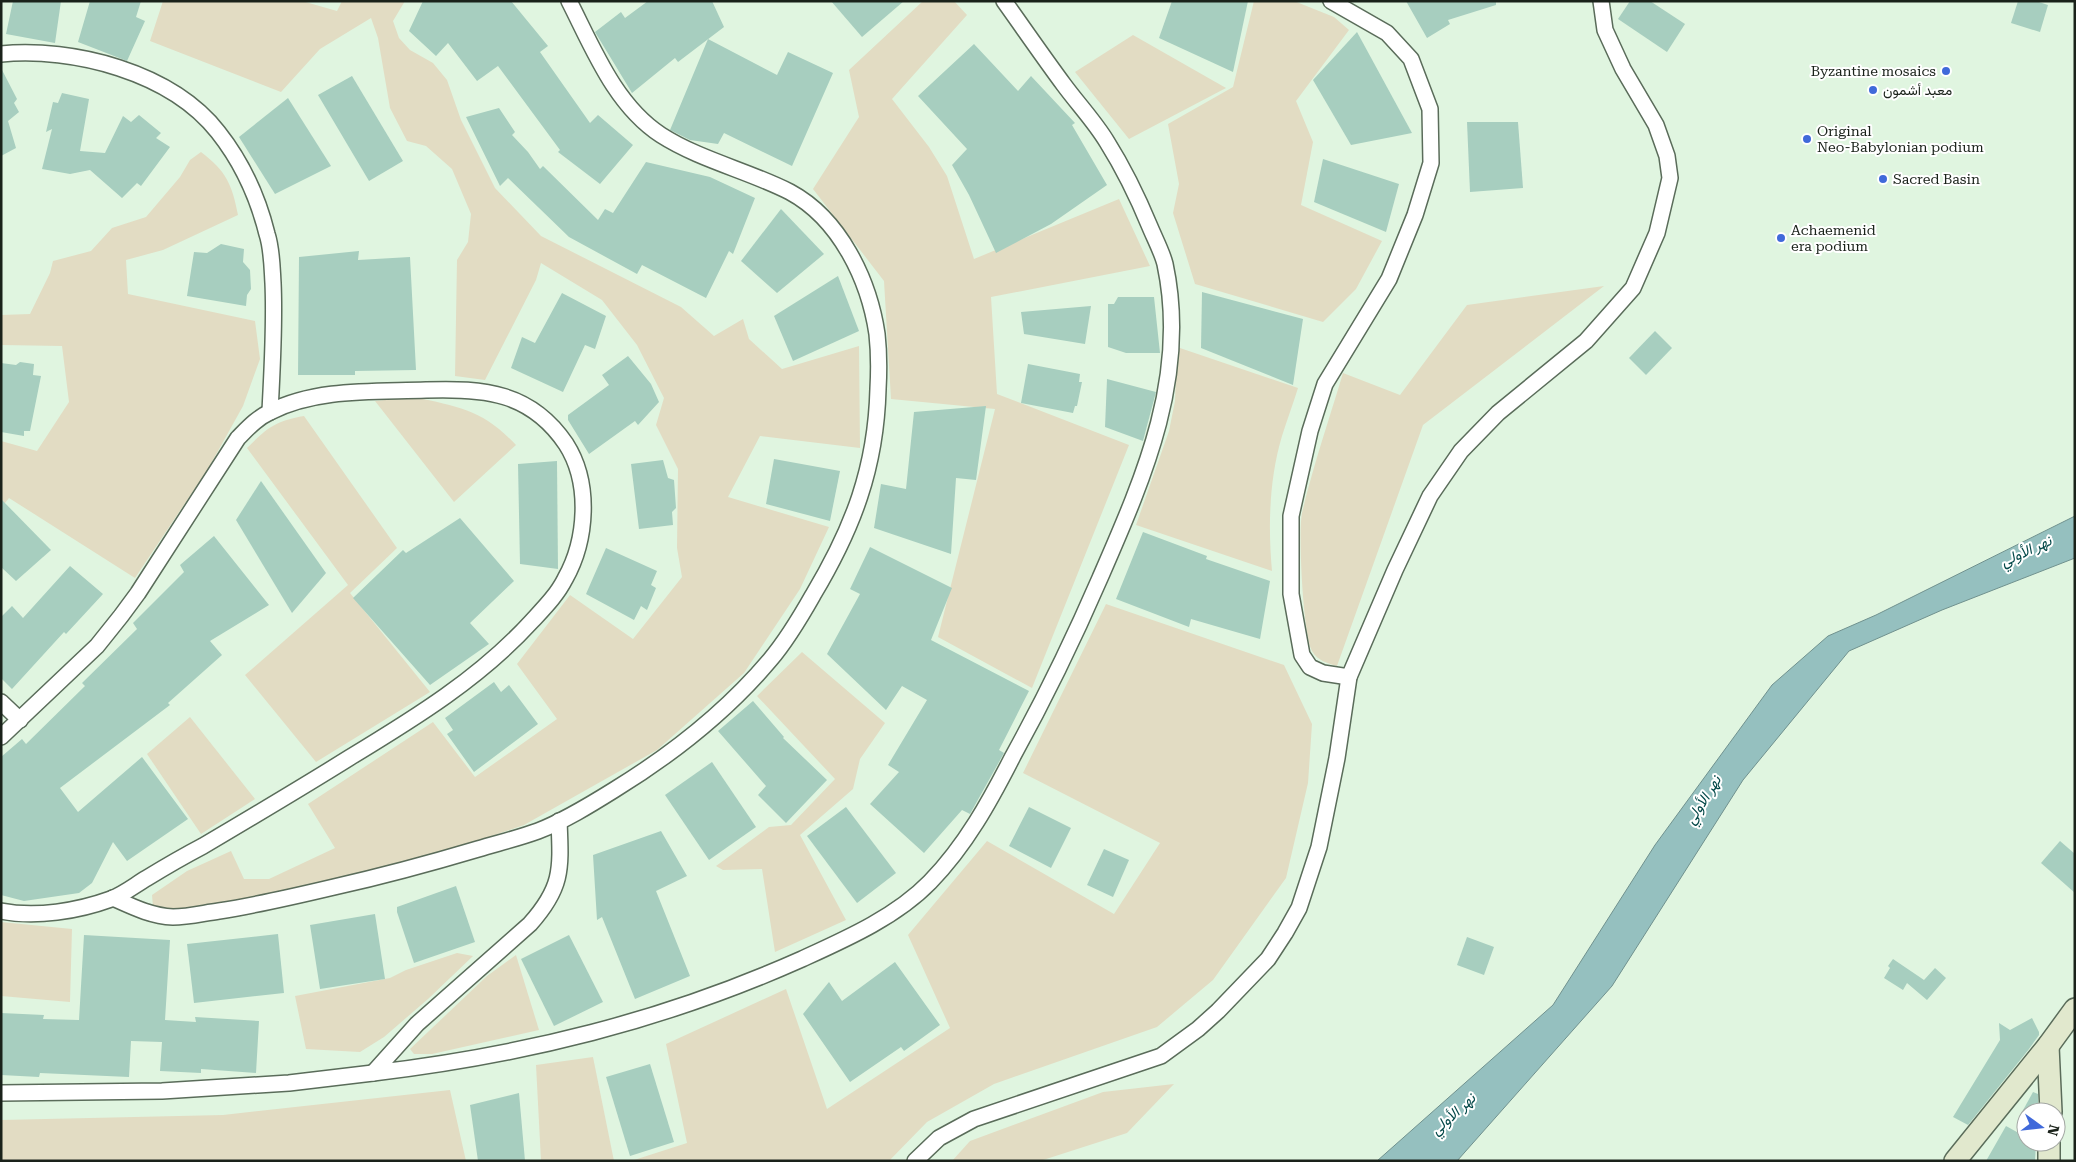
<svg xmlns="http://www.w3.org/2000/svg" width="2076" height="1162" font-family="'Roboto Serif',Vazirmatn,serif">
  <rect width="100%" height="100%" fill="#e0f5e0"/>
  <g fill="#e2dcc3">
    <polygon points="163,1 302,1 337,11 342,1 405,1 393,21 399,38 410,50 433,63 447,80 461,120 495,188 541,236 681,307 714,336 743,319 749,339 782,369 859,346 860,448 760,436 728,497 829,527 800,589 744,673 657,750 524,825 443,853 278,893 187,910 153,907 152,895 187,871 231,851 244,879 269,879 335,848 308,804 433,722 475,777 557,719 517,664 570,595 633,639 682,577 677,548 678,469 656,425 664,398 637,345 602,300 541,263 536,280 485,380 455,376 457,260 468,242 471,214 452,169 426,146 407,141 390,108 378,38 371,18 320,49 281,92 150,41"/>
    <polygon points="923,1 954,1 967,15 892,99 929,147 947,176 974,259 1119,199 1150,266 991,297 997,394 1129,445 1032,688 938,637 995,409 891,399 884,281 813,189 859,117 849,70"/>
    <polygon points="1254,1 1294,1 1334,17 1349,30 1296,101 1313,142 1301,205 1382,241 1356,289 1323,322 1195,284 1173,213 1179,184 1168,124 1233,87"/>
    <polygon points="1133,35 1226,88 1129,139 1075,72"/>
    <path d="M 201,152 C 226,171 232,184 238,215 L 163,250 L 126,260 L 128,294 L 255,321 L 260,359 L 243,406 L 208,469 L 135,578 L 9,498 L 1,508 L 1,441 L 37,451 L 69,402 L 62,346 L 1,345 L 1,315 L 30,314 L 50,273 L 53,261 L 91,251 L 112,228 L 146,217 L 180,177 L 190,160 Z"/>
    <path d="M 1604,286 L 1423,425 L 1337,666 C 1327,663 1318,661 1312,651 C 1303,635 1298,532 1302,513 C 1313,466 1329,420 1343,373 L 1400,395 L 1467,305 Z"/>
    <path d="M 1177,347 L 1298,388 C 1293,404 1287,420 1282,436 C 1269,479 1268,527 1272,571 L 1136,525 L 1169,431 L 1175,401 Z"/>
    <path d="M 414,397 C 460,407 483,410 516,445 L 454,502 L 375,401 Z"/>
    <path d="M 304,416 L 397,548 L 350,593 L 430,692 L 316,762 L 245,675 L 348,585 L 247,448 C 267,428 275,421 304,416 Z"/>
    <polygon points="1106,604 1284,665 1312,724 1308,783 1286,878 1213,980 1157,1027 994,1084 927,1122 889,1161 631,1161 687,1143 666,1044 786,989 827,1109 950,1028 908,935 987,841 1114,914 1160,843 1023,773"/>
    <polygon points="802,652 885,723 860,759 853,789 800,835 846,920 775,952 762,869 723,870 716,866 769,827 791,825 835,779 757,696"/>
    <polygon points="190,717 255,799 201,834 147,754"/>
    <polygon points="1,922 72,929 70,1002 1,996"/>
    <polygon points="457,953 473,956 428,999 384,1037 360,1052 306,1049 295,996 390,978 406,970"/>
    <polygon points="516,955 539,1030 432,1054 414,1054 410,1049 487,976"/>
    <polygon points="593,1057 614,1161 541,1161 536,1065"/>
    <polygon points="1174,1084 1127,1133 1040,1161 952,1161 970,1141 1103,1092"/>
    <polygon points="450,1090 466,1161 1,1161 1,1120 223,1115"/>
  </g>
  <polygon fill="#95c0bf" stroke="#70918e" points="2075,516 2075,558 1942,610 1849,651 1743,780 1612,986 1457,1161 1377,1161 1553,1005 1655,845 1772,685 1828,636 1876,615"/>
  <g fill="#a7cebf">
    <polygon points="13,1 61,1 55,43 6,34"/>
    <polygon points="90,1 141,1 136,17 145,21 127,61 78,42"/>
    <polygon points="423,1 511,1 548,46 540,52 590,123 598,115 633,145 600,184 558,152 560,150 498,66 477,81 448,43 436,56 409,31"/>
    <polygon points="648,1 712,1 724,27 678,62 675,58 632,93 595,32 621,12 625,18"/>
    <polygon points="831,1 904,1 862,37"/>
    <polygon points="1172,1 1248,1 1233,72 1159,38"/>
    <polygon points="1406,1 1496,1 1496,5 1448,20 1450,24 1427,38"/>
    <polygon points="1630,1 1650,1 1685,24 1667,52 1618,19"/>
    <polygon points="2018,1 2036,1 2048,5 2040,32 2011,23"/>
    <polygon points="1357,32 1412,133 1351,145 1313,80"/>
    <polygon points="708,39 777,75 788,52 833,73 792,166 724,133 718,144 690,140 670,130"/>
    <polygon points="974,44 1018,91 1031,76 1075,123 1072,125 1107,185 1051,224 996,253 969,195 952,165 967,149 918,96"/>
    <polygon points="1,68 17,99 14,103 19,112 8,121 16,148 1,156"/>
    <polygon points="352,76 403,161 369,181 318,95"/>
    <polygon points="62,93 89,99 80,151 105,153 123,116 131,122 139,115 161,133 156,138 170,147 141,186 137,183 122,198 90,170 70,174 42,169 52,129 46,132 53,102 58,103"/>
    <polygon points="288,98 331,166 275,194 239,137"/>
    <polygon points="499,108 515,132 512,135 528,152 540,169 543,166 598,220 605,209 613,213 646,162 710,177 755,198 733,254 729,251 706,298 642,265 637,274 569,237 508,178 500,186 466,117"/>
    <polygon points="1467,122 1518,122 1523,188 1470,192"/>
    <polygon points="1323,159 1399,184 1386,232 1314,202"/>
    <polygon points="781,209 824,254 777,293 741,261"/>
    <polygon points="221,244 244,249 243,262 250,270 251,289 247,295 246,306 187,296 194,252 207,253"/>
    <polygon points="359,251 358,260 410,257 416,370 355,371 355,375 298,375 299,257"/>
    <polygon points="838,276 859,331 793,361 774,316"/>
    <polygon points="1202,292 1303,319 1293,385 1201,348"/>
    <polygon points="562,293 606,316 595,349 585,345 563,392 511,368 522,337 535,343"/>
    <polygon points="1118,297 1154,297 1160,353 1126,353 1108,347 1108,304 1114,304"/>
    <polygon points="1091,306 1085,344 1024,334 1021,312"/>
    <polygon points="1655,331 1672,348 1646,375 1629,358"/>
    <polygon points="628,356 651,384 659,402 638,425 635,421 589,454 568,420 568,415 609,385 602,375"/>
    <polygon points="20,362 34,364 33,375 41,376 30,431 24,431 24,436 1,432 1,363 16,365"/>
    <polygon points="1028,364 1080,374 1079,382 1082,382 1077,406 1075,406 1073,413 1021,403"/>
    <polygon points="1107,379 1156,392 1143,441 1105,427"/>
    <polygon points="986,406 976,480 956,478 951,554 874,528 881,484 906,489 914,412"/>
    <polygon points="774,459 840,471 830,521 766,504"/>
    <polygon points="663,460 668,478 674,480 676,508 672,512 673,525 639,529 631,464"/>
    <polygon points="557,461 558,569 520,564 518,464"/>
    <polygon points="261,481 326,573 292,613 236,520"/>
    <polygon points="1,499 51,550 16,581 1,567"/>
    <polygon points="460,518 514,581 470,623 489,644 430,685 353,598 403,550 406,553"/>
    <polygon points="1143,532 1207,556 1206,559 1270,581 1260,639 1191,619 1189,627 1116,599"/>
    <polygon points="214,536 269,605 210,641 222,655 168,703 170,705 60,788 78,812 142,757 188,819 127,861 113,842 92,883 79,893 24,901 1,895 1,757 22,739 26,744 85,686 82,683 137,629 133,623 184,572 180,565"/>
    <polygon points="870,547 952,588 931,640 1029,691 999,750 1004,753 970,814 962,810 924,853 870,804 899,772 888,765 927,700 902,686 886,710 827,654 860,594 850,589"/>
    <polygon points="606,548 657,571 651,585 656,588 647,610 641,606 634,620 586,594"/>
    <polygon points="70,566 103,594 66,634 64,632 12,689 1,678 1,617 12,606 23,618"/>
    <polygon points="494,682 501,692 509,685 538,724 474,772 447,734 453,730 445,718"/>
    <polygon points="753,701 784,737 783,738 827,780 786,823 758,795 766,786 718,731"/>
    <polygon points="712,762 756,827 709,860 665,795"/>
    <polygon points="846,807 896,873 857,903 807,836"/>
    <polygon points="1029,807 1071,828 1051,868 1009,846"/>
    <polygon points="661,831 687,876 656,891 690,976 635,999 602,917 597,920 593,855"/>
    <polygon points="2060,841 2075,854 2075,893 2041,863"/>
    <polygon points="1104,849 1129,860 1113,897 1087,885"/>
    <polygon points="456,886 475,942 414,963 397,912 397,907"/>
    <polygon points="375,914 385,979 320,989 310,925"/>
    <polygon points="278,934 284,993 194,1003 187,944"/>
    <polygon points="84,935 170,940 165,1020 196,1022 195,1017 259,1021 256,1073 201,1069 201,1073 160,1071 162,1042 131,1041 129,1077 40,1073 39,1077 1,1075 1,1013 44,1015 43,1019 79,1020"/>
    <polygon points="569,935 603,1002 554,1026 521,959"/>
    <polygon points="1467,937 1494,947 1484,975 1457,965"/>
    <polygon points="1893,959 1924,980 1935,968 1946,978 1927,1000 1907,983 1903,990 1884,978 1890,968 1888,966"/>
    <polygon points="895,962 940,1025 904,1051 901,1047 850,1082 803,1014 829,982 842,1001"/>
    <polygon points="2032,1018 2039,1032 2039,1035 2029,1049 1968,1125 1953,1117 2000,1040 1999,1023 2010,1030"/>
    <polygon points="650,1064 674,1142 630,1156 606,1077"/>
    <polygon points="2033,1092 2038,1094 2038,1112 2022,1112"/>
    <polygon points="519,1093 525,1161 478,1161 470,1105"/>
    <polygon points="2006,1126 2026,1137 2026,1142 2036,1143 2035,1161 1986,1161"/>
  </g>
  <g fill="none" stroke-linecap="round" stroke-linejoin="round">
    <g stroke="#5a6c5a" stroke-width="18">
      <g id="street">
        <polyline points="1331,1 1387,33 1411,59 1430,109 1431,163 1415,215 1389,279 1325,384 1310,431 1291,516 1291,594 1302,655 1310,667 1323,673 1349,677"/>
        <path d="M 1,54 C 73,47 171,72 218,132 C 241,161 258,198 267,234 C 272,249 272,267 273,283 C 275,326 272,369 270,412"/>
        <polyline points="1,702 20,720"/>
        <path d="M 1,737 L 97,646 L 121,616 L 138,593 L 238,438 C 248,428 257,418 270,412 C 316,388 375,392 426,390 C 484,388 531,392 566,444 C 591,483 587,540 565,579 C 557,595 544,608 532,621 C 480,678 415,718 349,758 C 301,788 252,817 203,846 C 184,856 165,867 147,878 C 135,885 124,894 111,899 C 78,911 36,918 1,911"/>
        <path d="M 559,821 C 561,869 563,887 530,924 L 417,1024 L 373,1073 C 524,1055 663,1021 802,959 C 846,939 896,917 930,882 C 966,845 990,801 1013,756 C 1045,698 1074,638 1100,578 C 1144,477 1189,376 1165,264 C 1162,252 1155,239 1150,227 C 1138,198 1124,169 1107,142 C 1095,122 1078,104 1064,85 C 1044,58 1024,29 1004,1"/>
        <path d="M 113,898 C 133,907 151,916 173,917 C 188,917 204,913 219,911 C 258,905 296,896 334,887 C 383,876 431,863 478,849 C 498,843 519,838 538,831 C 564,821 590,805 614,790 C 671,755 726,712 770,660 C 787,640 800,618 813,595 C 853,528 876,468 878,389 C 879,371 879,352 877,334 C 869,280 840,219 790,192 C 749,171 700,160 661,135 C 615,105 593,48 569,1"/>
        <polyline points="1,1093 162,1091 289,1083 373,1073"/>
        <polyline points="915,1161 939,1138 974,1119 1161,1056 1198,1029 1218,1011 1268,959 1285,933 1299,908 1319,847 1337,758 1349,677 1395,570 1430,496 1461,451 1498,413 1586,341 1633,288 1657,233 1670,178 1667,156 1656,125 1623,69 1605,30 1601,1"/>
      </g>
    </g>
    <g stroke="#5a6c5a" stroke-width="24">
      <g id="secondary">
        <polyline points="2048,1046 2051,1112"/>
        <polyline points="1955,1161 2048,1046 2075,1009"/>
        <polyline points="2049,1161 2049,1142"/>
      </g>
    </g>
    <use href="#street" stroke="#fff" stroke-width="15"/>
    <use href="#secondary" stroke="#e1e8cd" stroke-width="21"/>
  </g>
  <g fill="#4069da" stroke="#fff" stroke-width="2">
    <circle cx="1946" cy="71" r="5"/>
    <circle cx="1873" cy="90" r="5"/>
    <circle cx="1807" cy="139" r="5"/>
    <circle cx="1883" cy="179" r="5"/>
    <circle cx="1781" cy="238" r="5"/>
  </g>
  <g text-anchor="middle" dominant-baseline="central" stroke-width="4" stroke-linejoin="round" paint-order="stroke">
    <g font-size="14" fill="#1a221a" stroke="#fff" text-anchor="start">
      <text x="1936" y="71" text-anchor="end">Byzantine mosaics</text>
      <text x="1883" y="90">معبد أشمون</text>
      <text x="1817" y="131">Original<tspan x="1817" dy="16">Neo-Babylonian podium</tspan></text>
      <text x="1893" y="179">Sacred Basin</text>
      <text x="1791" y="230">Achaemenid<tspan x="1791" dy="16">era podium</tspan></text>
    </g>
    <g font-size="15" font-style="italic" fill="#024747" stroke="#fff">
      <text transform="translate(2026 551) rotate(-25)">نهر الأولي</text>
      <text transform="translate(1703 800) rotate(-58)">نهر الأولي</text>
      <text transform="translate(1453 1114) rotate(-42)">نهر الأولي</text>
    </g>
  </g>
  <rect width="2076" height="1162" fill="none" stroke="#1a221a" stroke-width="5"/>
  <g transform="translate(2041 1127) rotate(105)"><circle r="24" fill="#ffffff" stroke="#a3a7a3"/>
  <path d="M0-4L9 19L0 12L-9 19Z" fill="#4069da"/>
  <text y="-8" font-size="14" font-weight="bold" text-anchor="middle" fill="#1a221a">N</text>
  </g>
</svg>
